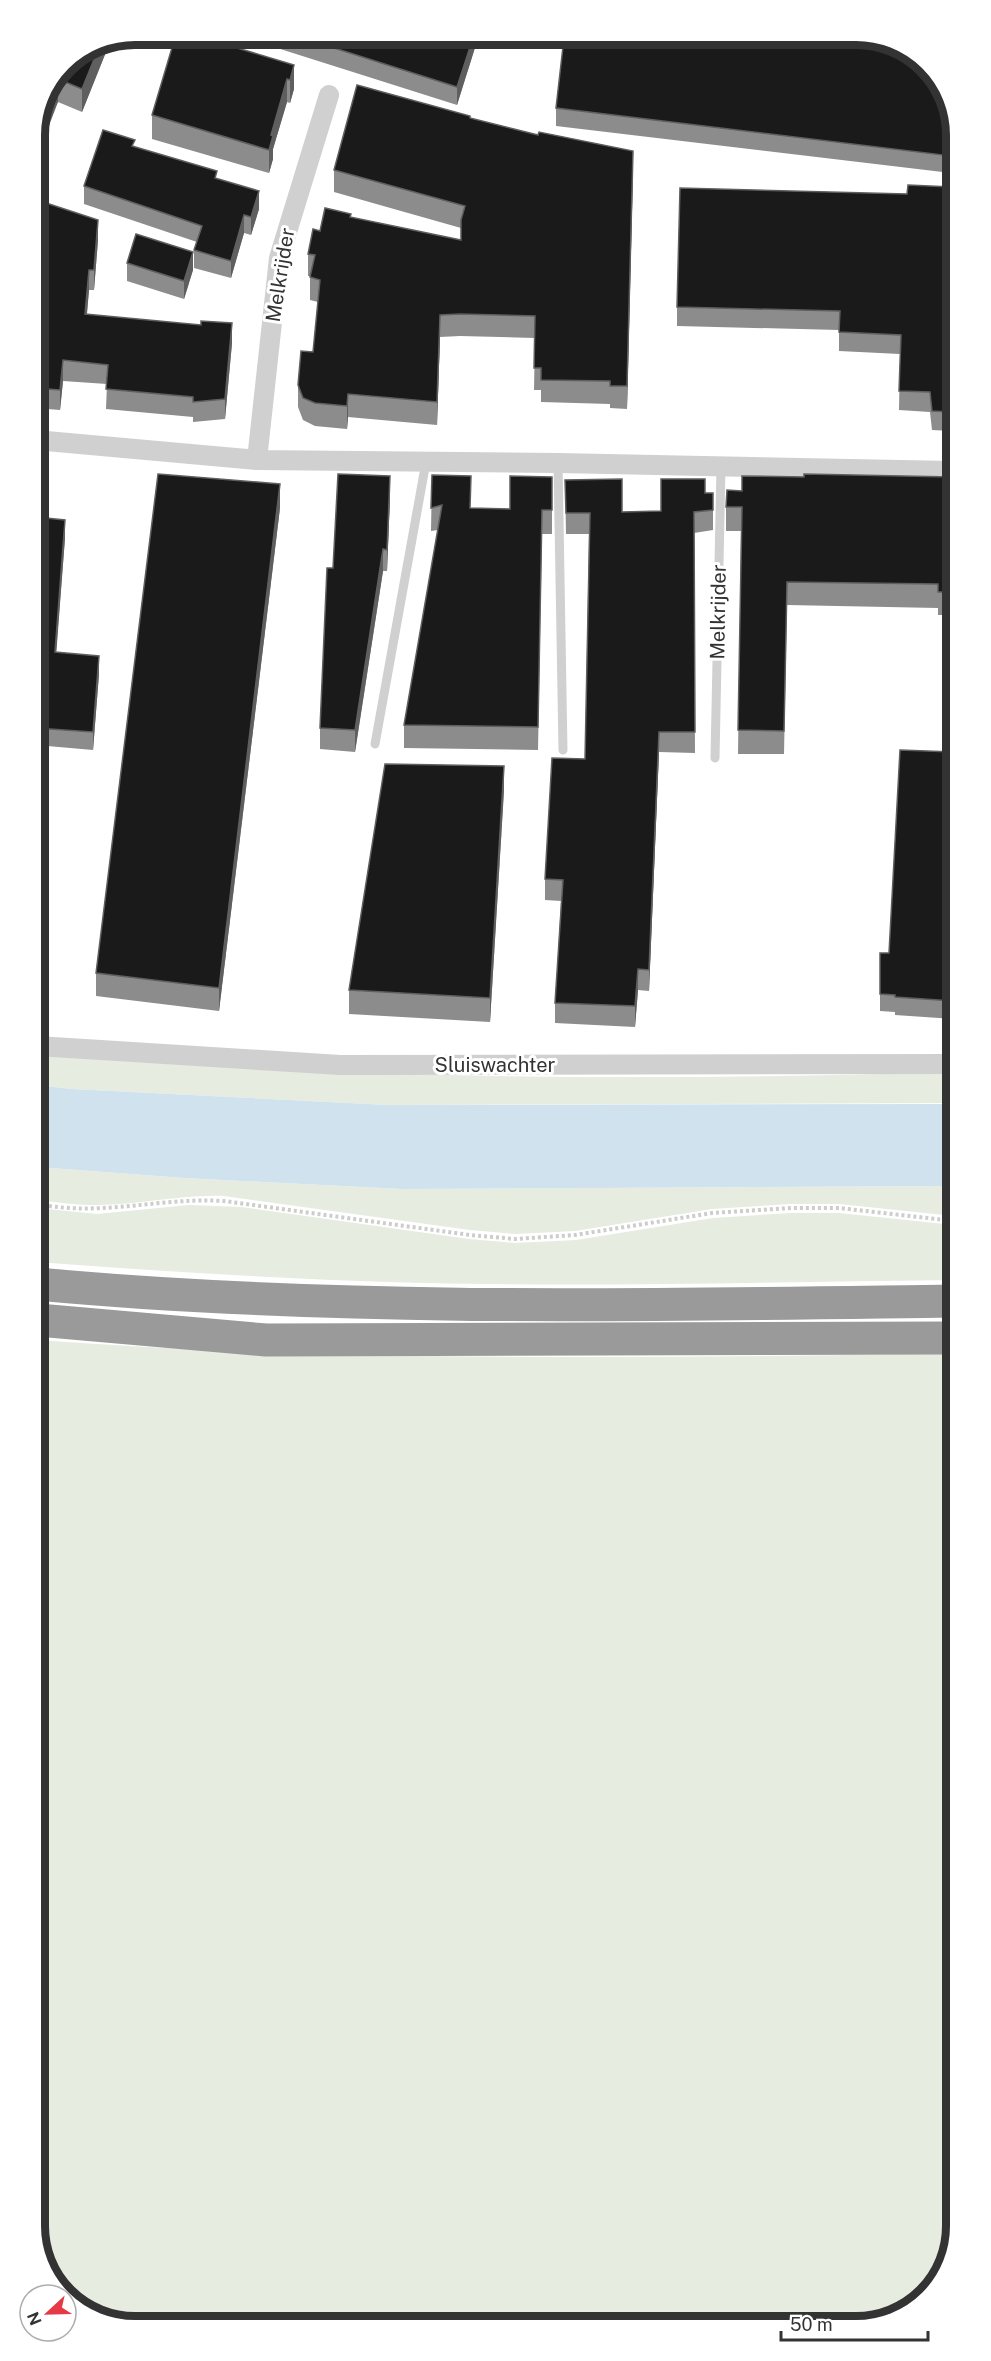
<svg xmlns="http://www.w3.org/2000/svg" width="991" height="2361" font-family="'Public Sans',sans-serif">
  <rect width="100%" height="100%" fill="#fff"/>
  <g fill="#e6ecdf">
    <path d="M 37,1053 C 342,1080 648,1081 954,1072 L 954,1103 L 388,1105 L 72,1089 L 37,1085 Z"/>
    <path d="M 37,1167 L 184,1178 L 402,1189 L 954,1186 L 954,1216 L 839,1204 L 791,1204 L 712,1209 L 575,1231 L 515,1234 L 470,1230 L 224,1196 C 181,1194 141,1205 98,1205 C 77,1205 57,1203 37,1199 Z"/>
    <path d="M 189,1205 L 241,1207 L 469,1239 L 515,1243 L 576,1240 L 713,1218 L 791,1213 L 839,1213 L 954,1225 L 954,1280 C 765,1282 576,1288 387,1282 C 270,1278 154,1271 37,1262 L 37,1208 L 97,1214 Z"/>
    <path d="M 38,1340 C 343,1363 649,1357 954,1354 L 956,2226 L 936,2287 L 888,2321 L 128,2326 L 74,2305 L 40,2258 Z"/>
  </g>
  <polygon fill="#cfe2ee" points="37,1085 72,1089 388,1105 954,1104 954,1186 402,1189 184,1178 37,1167"/>
  <g fill="none" stroke-linecap="round" stroke-linejoin="round">
    <path stroke="#cdcdcd" stroke-width="4" stroke-dasharray="3 3" stroke-linecap="butt" d="M 37,1204 C 104,1217 158,1197 224,1201 L 470,1235 L 515,1239 L 575,1235 L 712,1213 L 791,1208 L 839,1208 L 954,1221"/>
    <g stroke="#d0d0d0" stroke-width="9">
      <polyline points="558,463 563,750"/>
      <polyline points="375,744 426,462"/>
      <polyline points="715,758 721,466"/>
    </g>
    <g stroke="#d0d0d0" stroke-width="20">
      <polyline points="35,440 257,460 558,463 952,471"/>
      <polyline points="257,460 279,258 329,95"/>
      <polyline points="37,1046 340,1065 954,1064"/>
    </g>
    <g stroke="#9a9a9a" stroke-width="33">
      <path d="M 37,1284 C 342,1312 649,1305 954,1301"/>
      <polyline points="38,1320 266,1340 954,1338"/>
    </g>
  </g>
  <g fill="#8c8c8c">
    <polygon points="478,38 457,105 255,41"/>
    <polygon points="97,42 110,42 82,112 58,102 35,129 64,64"/>
    <polygon points="294,65 294,89 290,103 287,102 273,149 273,159 269,173 152,139 152,115"/>
    <polygon points="951,103 951,173 556,126 556,108"/>
    <polygon points="470,118 633,173 627,409 610,408 610,404 541,402 541,390 534,390 535,338 460,336 440,337 437,425 348,417 347,429 315,426 303,420 298,407 298,385 313,352 318,302 310,300 310,276 308,276 308,254 320,231 351,217 461,240 461,228 334,192 334,170"/>
    <polygon points="135,147 217,179 259,209 251,235 244,233 231,278 194,268 194,250 197,242 84,204 84,186"/>
    <polygon points="951,187 952,290 949,290 947,318 952,319 952,431 932,430 930,412 899,410 900,354 839,351 839,330 677,326 677,307 907,194"/>
    <polygon points="35,210 98,240 94,290 89,290 87,314 232,343 225,419 193,422 193,417 106,409 107,384 63,381 60,410 35,408"/>
    <polygon points="127,263 193,270 184,299 127,281"/>
    <polygon points="432,475 470,508 510,509 552,477 552,534 542,534 538,750 404,748 404,725 438,530 431,531"/>
    <polygon points="804,477 952,477 953,615 938,615 938,608 787,605 784,754 738,754 741,531 726,531 726,507 742,491"/>
    <polygon points="565,480 622,512 661,511 705,493 713,493 713,530 694,533 695,753 659,752 649,991 638,990 635,1027 555,1023 555,1003 561,901 545,900 545,879 585,759 589,534 566,534"/>
    <polygon points="390,498 387,571 383,571 355,752 320,749 320,728 333,568"/>
    <polygon points="280,508 219,1011 96,996 96,973"/>
    <polygon points="36,517 65,538 56,652 99,674 93,750 36,745"/>
    <polygon points="953,752 954,1019 895,1015 895,1012 880,1011 880,953 889,953"/>
    <polygon points="504,790 490,1022 349,1014 349,990"/>
    <polygon points="37,919 43,940 38,1002 37,1002"/>
  </g>
  <g fill="#5f5f5f">
    <polygon points="473,38 478,38 457,105 457,87"/>
    <polygon points="101,42 110,42 82,112 82,89"/>
    <polygon points="294,65 294,89 290,103 290,80"/>
    <polygon points="58,79 58,102 35,162 35,138"/>
    <polygon points="287,79 287,102 273,149 273,159 269,173 269,150 271,135"/>
    <polygon points="633,151 633,173 627,409 627,386"/>
    <polygon points="259,191 259,209 251,235 251,217"/>
    <polygon points="244,215 244,233 231,278 231,261"/>
    <polygon points="98,220 98,240 94,290 94,270"/>
    <polygon points="193,252 193,270 184,299 184,281"/>
    <polygon points="89,270 89,290 85,334 85,314"/>
    <polygon points="949,270 949,290 946,338 946,318"/>
    <polygon points="440,315 440,337 437,425 437,402"/>
    <polygon points="232,323 232,343 225,419 225,399"/>
    <polygon points="63,360 63,381 60,410 60,390"/>
    <polygon points="348,394 348,417 347,429 347,406"/>
    <polygon points="390,476 390,498 387,571 387,550"/>
    <polygon points="280,484 280,508 219,1011 219,988"/>
    <polygon points="65,520 65,538 55,670 55,652"/>
    <polygon points="383,549 383,571 355,752 355,730"/>
    <polygon points="99,656 99,674 93,750 93,732"/>
    <polygon points="659,732 659,752 649,991 649,970"/>
    <polygon points="504,766 504,790 490,1022 490,998"/>
    <polygon points="43,920 43,940 38,1002 38,981"/>
    <polygon points="638,969 638,990 635,1027 635,1006"/>
  </g>
  <g fill="#1a1a1a" stroke="#5f5f5f" stroke-width="1.5">
    <polygon points="863,35 917,56 951,103 951,156 556,108 564,38"/>
    <polygon points="473,38 457,87 309,40"/>
    <polygon points="174,41 214,41 294,65 290,80 287,79 271,135 273,136 269,150 152,115"/>
    <polygon points="97,42 101,42 82,89 58,79 35,138 35,129 64,64"/>
    <polygon points="357,85 470,116 470,118 538,135 539,132 633,151 627,386 610,386 610,381 541,380 541,368 534,368 535,316 460,314 440,315 437,402 348,394 347,406 315,403 303,398 298,385 301,351 313,352 320,280 310,277 315,255 308,254 313,229 320,231 325,208 351,214 350,217 461,240 461,220 465,206 334,170"/>
    <polygon points="103,130 135,140 132,146 217,171 215,178 259,191 251,217 244,215 231,261 194,250 202,226 84,186"/>
    <polygon points="908,185 951,187 952,271 949,270 946,318 952,319 952,412 932,411 930,392 899,391 901,335 839,332 840,311 677,307 680,188 907,194"/>
    <polygon points="40,201 98,220 94,270 89,270 85,314 201,325 201,321 232,323 225,399 193,402 193,397 106,389 108,365 63,360 60,390 35,388 35,210"/>
    <polygon points="136,234 193,252 184,281 127,263"/>
    <polygon points="158,474 280,484 219,988 96,973"/>
    <polygon points="338,474 390,476 387,550 383,549 355,730 320,728 327,568 333,568"/>
    <polygon points="804,474 952,477 952,592 938,592 938,584 787,582 784,731 738,730 742,507 726,507 727,490 742,491 742,476 804,477"/>
    <polygon points="432,475 471,476 470,508 510,509 510,476 552,477 552,510 542,510 538,727 404,725 442,505 431,508"/>
    <polygon points="622,479 622,512 661,511 661,479 705,479 705,493 713,493 713,510 694,512 695,732 659,732 649,970 638,969 635,1006 555,1003 563,880 545,879 552,758 585,759 590,513 566,513 565,480"/>
    <polygon points="36,517 65,520 55,652 99,656 93,732 36,728"/>
    <polygon points="900,750 953,752 953,1001 895,997 895,995 880,994 880,953 889,953"/>
    <polygon points="385,764 504,766 490,998 349,990"/>
    <polygon points="37,919 43,920 38,981 37,981"/>
  </g>
  <g text-anchor="middle" dominant-baseline="central" stroke-width="6" stroke-linejoin="round" paint-order="stroke">
    <g font-size="20" fill="#333" stroke="#fff">
      <text transform="translate(280 275) rotate(-81)">Melkrijder</text>
      <text transform="translate(718 612) rotate(-89)">Melkrijder</text>
      <text x="495" y="1065">Sluiswachter</text>
    </g>
  </g>
  <path d="M0 0H991V2361H0ZM135 45H856A90 90 0 0 1 946 135V2226A90 90 0 0 1 856 2316H135A90 90 0 0 1 45 2226V135A90 90 0 0 1 135 45Z" fill="#fff" fill-rule="evenodd"/>
  <path fill="none" stroke="#333" stroke-width="8" d="M135 45H856A90 90 0 0 1 946 135V2226A90 90 0 0 1 856 2316H135A90 90 0 0 1 45 2226V135A90 90 0 0 1 135 45Z"/>
  <g transform="translate(48 2313) rotate(248)"><circle r="28" fill="#ffffff" stroke="#adadad" stroke-width="1.5"/>
  <path d="M0-4.5L10 22L0 15L-10 22Z" fill="#e63946"/>
  <text y="-9" font-size="16" font-weight="bold" text-anchor="middle" fill="#333333">N</text>
  </g>
  <path d="M781 2331v9h147v-9" fill="none" stroke="#333333" stroke-width="3"/>
  <text x="790" y="2331" font-size="18" fill="#333333" stroke="#ffffff" stroke-width="4.5" paint-order="stroke">50 m</text>
</svg>
